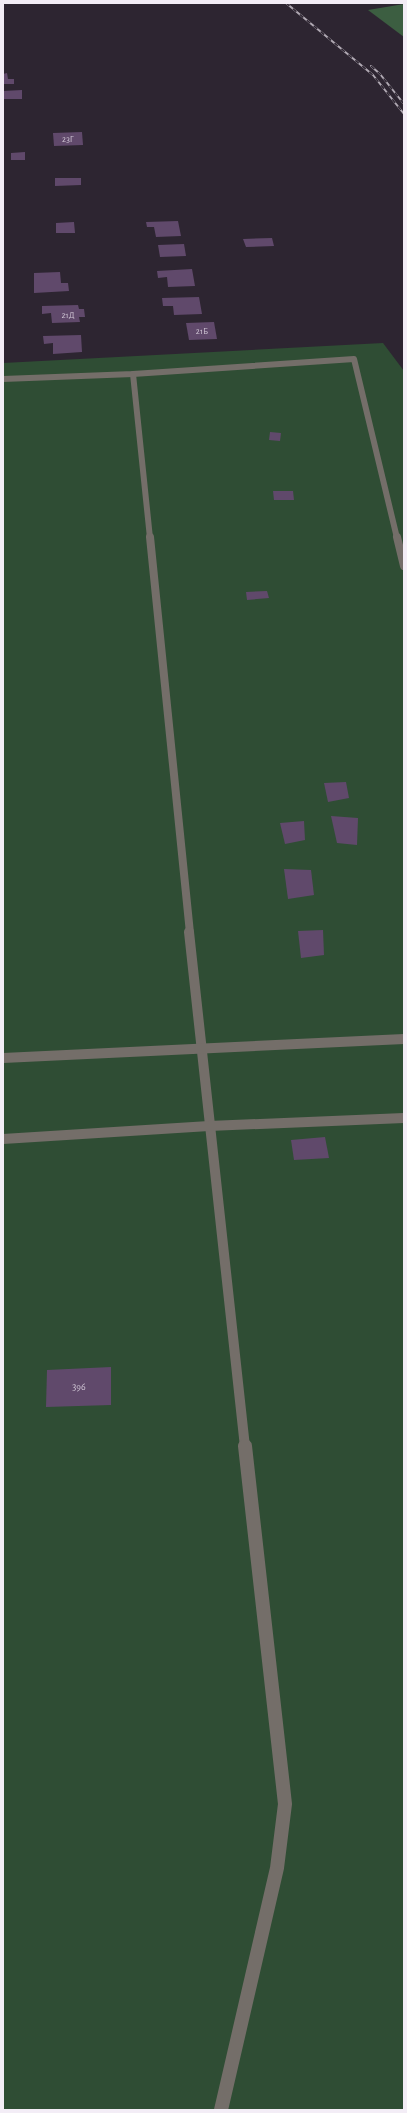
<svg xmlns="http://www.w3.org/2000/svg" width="407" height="2113" font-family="'Alegreya Sans',sans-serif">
  <rect width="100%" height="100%" fill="#2d2531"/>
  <polygon fill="#2f4d34" points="383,343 404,371 404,2110 3,2110 3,363"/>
  <polygon fill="#3c5e41" points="404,4 404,37 368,10"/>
  <g fill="#60496b">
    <polygon points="7,73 8,79 14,79 14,84 3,84 3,74"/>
    <polygon points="22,90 22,99 3,99 3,91"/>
    <polygon points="82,132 83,145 54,146 53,133"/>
    <polygon points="25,152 25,160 11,160 11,153"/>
    <polygon points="55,178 81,178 81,185 55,186"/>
    <polygon points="178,221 181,236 156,237 154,227 147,227 146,222"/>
    <polygon points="74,222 75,233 56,233 56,223"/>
    <polygon points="272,238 274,246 246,247 243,239"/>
    <polygon points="184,244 186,256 160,257 158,245"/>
    <polygon points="192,269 195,286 168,287 167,277 158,278 157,271"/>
    <polygon points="60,272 61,283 68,283 69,291 34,293 34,273"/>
    <polygon points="199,297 202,314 174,315 173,306 163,306 162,298"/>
    <polygon points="78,305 79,309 84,309 85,317 79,317 80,322 52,323 51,313 42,314 42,306"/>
    <polygon points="214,322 217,339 189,340 186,323"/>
    <polygon points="81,335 82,352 53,354 53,343 44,344 43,336"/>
    <polygon points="270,432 281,433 280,441 269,440"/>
    <polygon points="273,491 293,491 294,500 274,500"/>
    <polygon points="267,591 269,598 247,600 246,592"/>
    <polygon points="346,782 349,798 328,802 324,783"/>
    <polygon points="331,816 358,818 357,845 337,843"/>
    <polygon points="304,821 305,840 285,844 280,823"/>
    <polygon points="284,869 311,870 314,895 288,899"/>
    <polygon points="323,930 324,955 301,958 298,931"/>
    <polygon points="325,1137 329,1158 294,1160 291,1140"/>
    <polygon points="111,1367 111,1405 46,1407 47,1370"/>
  </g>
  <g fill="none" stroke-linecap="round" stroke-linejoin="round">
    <g stroke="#746e69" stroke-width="6">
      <polyline points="133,374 150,538"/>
      <polyline points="3,379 133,374 354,359 397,538"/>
    </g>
    <g stroke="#746e69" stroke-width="8">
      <polyline points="150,537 190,933"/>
      <polyline points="397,537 404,566"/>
    </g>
    <g stroke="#746e69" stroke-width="10">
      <polyline points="189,932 245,1447"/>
      <polyline points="3,1058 404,1039"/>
      <polyline points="3,1139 209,1126 404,1118"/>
    </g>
    <polyline stroke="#746e69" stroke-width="14" points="221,2110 277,1868 285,1804 245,1446"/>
    <g stroke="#b0a9b3" stroke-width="2">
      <g id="rail">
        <polyline points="286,3 373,75 404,114"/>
        <polyline points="371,66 380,74 404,104"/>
      </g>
    </g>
    <use href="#rail" stroke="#2d2531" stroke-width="1.5" stroke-dasharray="4.5" stroke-linecap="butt"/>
  </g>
  <g text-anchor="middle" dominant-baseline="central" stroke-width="3" stroke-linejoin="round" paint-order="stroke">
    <g font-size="9" fill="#cec4d3">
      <text x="68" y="139">23Г</text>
      <text x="68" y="315">21Д</text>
      <text x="202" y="331">21Б</text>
    </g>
    <g font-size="10" fill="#cec4d3">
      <text x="79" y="1387">396</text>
    </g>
  </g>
  <rect width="407" height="2113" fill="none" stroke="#f3edf6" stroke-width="8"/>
</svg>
